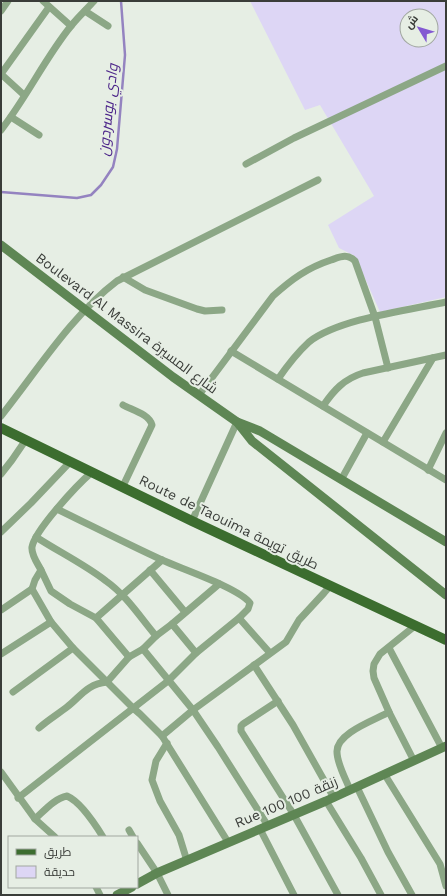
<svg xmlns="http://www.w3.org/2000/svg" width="447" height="896" font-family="'Work Sans',Cairo,sans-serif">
  <rect width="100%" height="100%" fill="#e6eee4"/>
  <path fill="#ddd6f5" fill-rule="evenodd" d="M 250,1 L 445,1 L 446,6 L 446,297 L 380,312 L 355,256 L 339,248 L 328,225 L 374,196 L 320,105 L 305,110 ZM 407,16 L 431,16 L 431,40 L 407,40 Z"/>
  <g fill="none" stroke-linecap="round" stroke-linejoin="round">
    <polyline stroke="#9483c0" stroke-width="2.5" points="1,192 77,198 91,195 101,185 113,167 117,149 125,55 121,1"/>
    <g stroke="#8ca786" stroke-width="7">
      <polyline points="43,1 71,26"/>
      <polyline points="1,11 8,1"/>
      <polyline points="85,11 108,26"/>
      <polyline points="1,74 49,7"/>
      <polyline points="1,74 24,95"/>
      <polyline points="11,117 39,135"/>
      <path d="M 1,130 C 27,97 45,58 71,26 C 78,17 87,9 94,1"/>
      <polyline points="246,164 294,138 446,66"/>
      <polyline points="123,277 145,290 197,309 205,311 222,310"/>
      <polyline points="231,351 446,480"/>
      <path d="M 278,379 C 287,366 297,353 309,342 C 338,319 409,310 446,302"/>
      <path d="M 199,395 L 273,296 C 292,279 307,268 331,260 C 340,257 347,253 355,261 L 375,317 L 388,368"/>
      <path d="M 323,406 C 334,390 344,379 363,373 L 446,355"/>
      <path d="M 1,416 C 37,371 71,316 117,281 L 318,180"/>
      <polyline points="383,442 433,358"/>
      <polyline points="428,470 446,433"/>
      <path d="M 92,472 C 77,485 35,530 32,547 C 31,555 38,564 41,570 L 35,580 L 32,589 L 51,622 L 73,648 L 133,708 L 140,714 L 162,736 L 228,842"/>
      <polyline points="1,474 12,460 25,441"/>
      <polyline points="341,480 367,433"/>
      <path d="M 123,486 L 152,425 C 149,414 132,410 123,405"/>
      <polyline points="192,521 237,422"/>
      <polyline points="1,532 31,503 70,462"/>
      <path d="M 36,537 C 59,552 84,564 106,581 C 126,595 140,617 156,636"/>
      <polyline points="41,570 51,591 70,604 96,618 129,657"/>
      <polyline points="150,570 185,612"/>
      <polyline points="1,610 32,589"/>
      <polyline points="96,618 162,560"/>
      <polyline points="239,618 270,653"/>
      <polyline points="172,624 196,653"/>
      <polyline points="389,648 442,748"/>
      <polyline points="143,649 193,710 218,747 268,826"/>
      <polyline points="1,654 51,622"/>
      <polyline points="254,665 293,725 334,798"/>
      <polyline points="13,692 73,648"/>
      <polyline points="278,701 243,724 241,726 241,731 294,815 338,895"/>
      <path d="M 39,728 C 48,720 58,714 67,707 C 81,696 87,684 107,682 L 129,657 L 143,649 L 156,636 L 172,624 L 219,584"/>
      <polyline points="162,736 193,710 286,642 299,620 324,593 330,586"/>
      <polyline points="167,743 156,761 152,780 160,801 179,835 187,861"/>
      <polyline points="414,761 389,712 374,678 373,671 374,664 380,654 416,625"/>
      <polyline points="1,772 35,819 55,837"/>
      <polyline points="385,775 440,864 446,886"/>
      <polyline points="357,787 388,852 412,895"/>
      <path d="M 350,790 C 346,779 337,764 337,752 C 336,733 375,720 389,712"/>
      <path d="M 18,798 L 168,681 L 196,653 L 239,618 L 248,609 L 250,603 C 239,588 182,569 162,560 C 127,544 92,526 57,509"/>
      <polyline points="326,801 361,858 381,895"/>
      <path d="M 35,819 C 44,811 55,798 67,796 C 81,802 95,824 103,837"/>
      <polyline points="260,829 294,895"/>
      <polyline points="129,830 133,837"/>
      <polyline points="137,843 157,873 168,895"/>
      <polyline points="96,887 100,895"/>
    </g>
    <g stroke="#5e8654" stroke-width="9">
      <polyline points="1,245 173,377 237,422 252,441 446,595"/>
      <polyline points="237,422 260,431 446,542"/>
      <polyline points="137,884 157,873 326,801 446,746"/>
      <polyline points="117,895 132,887"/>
    </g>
    <polyline stroke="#3c6d2f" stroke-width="10" points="1,428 192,521 446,640"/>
  </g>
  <g text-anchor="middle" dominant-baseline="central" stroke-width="4" stroke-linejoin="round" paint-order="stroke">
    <g font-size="14" fill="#3a3d39" stroke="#e6eee4">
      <text transform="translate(127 323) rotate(37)">Boulevard Al Massira شارع المسيرة</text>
      <text transform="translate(229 522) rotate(26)">Route de Taouima طريق تويمة</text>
      <text transform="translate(286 802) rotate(-23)">Rue 100 زنقة 100</text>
    </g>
    <g font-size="15" font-style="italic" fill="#4d268a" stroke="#e6eee4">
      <text transform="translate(108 110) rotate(-84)">وادي بوسردون</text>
    </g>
  </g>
  <rect width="447" height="896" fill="none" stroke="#3a3d39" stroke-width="4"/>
  <rect x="8" y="836" width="130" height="52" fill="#e6eee4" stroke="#a1a7a0"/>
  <rect x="16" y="849" width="20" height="6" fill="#3c6d2f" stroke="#a1a7a0"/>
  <text x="44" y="856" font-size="12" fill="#3a3d39">طريق</text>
  <rect x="16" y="866" width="20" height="12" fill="#ddd6f5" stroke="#a1a7a0"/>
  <text x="44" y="876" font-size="12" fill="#3a3d39">حديقة</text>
  <g transform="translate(419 28) rotate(308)"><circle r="19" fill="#e6eee4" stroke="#a1a7a0"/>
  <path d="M0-3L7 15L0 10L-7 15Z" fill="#8359d2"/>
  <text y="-6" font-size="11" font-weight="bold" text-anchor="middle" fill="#3a3d39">ش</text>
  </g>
</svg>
